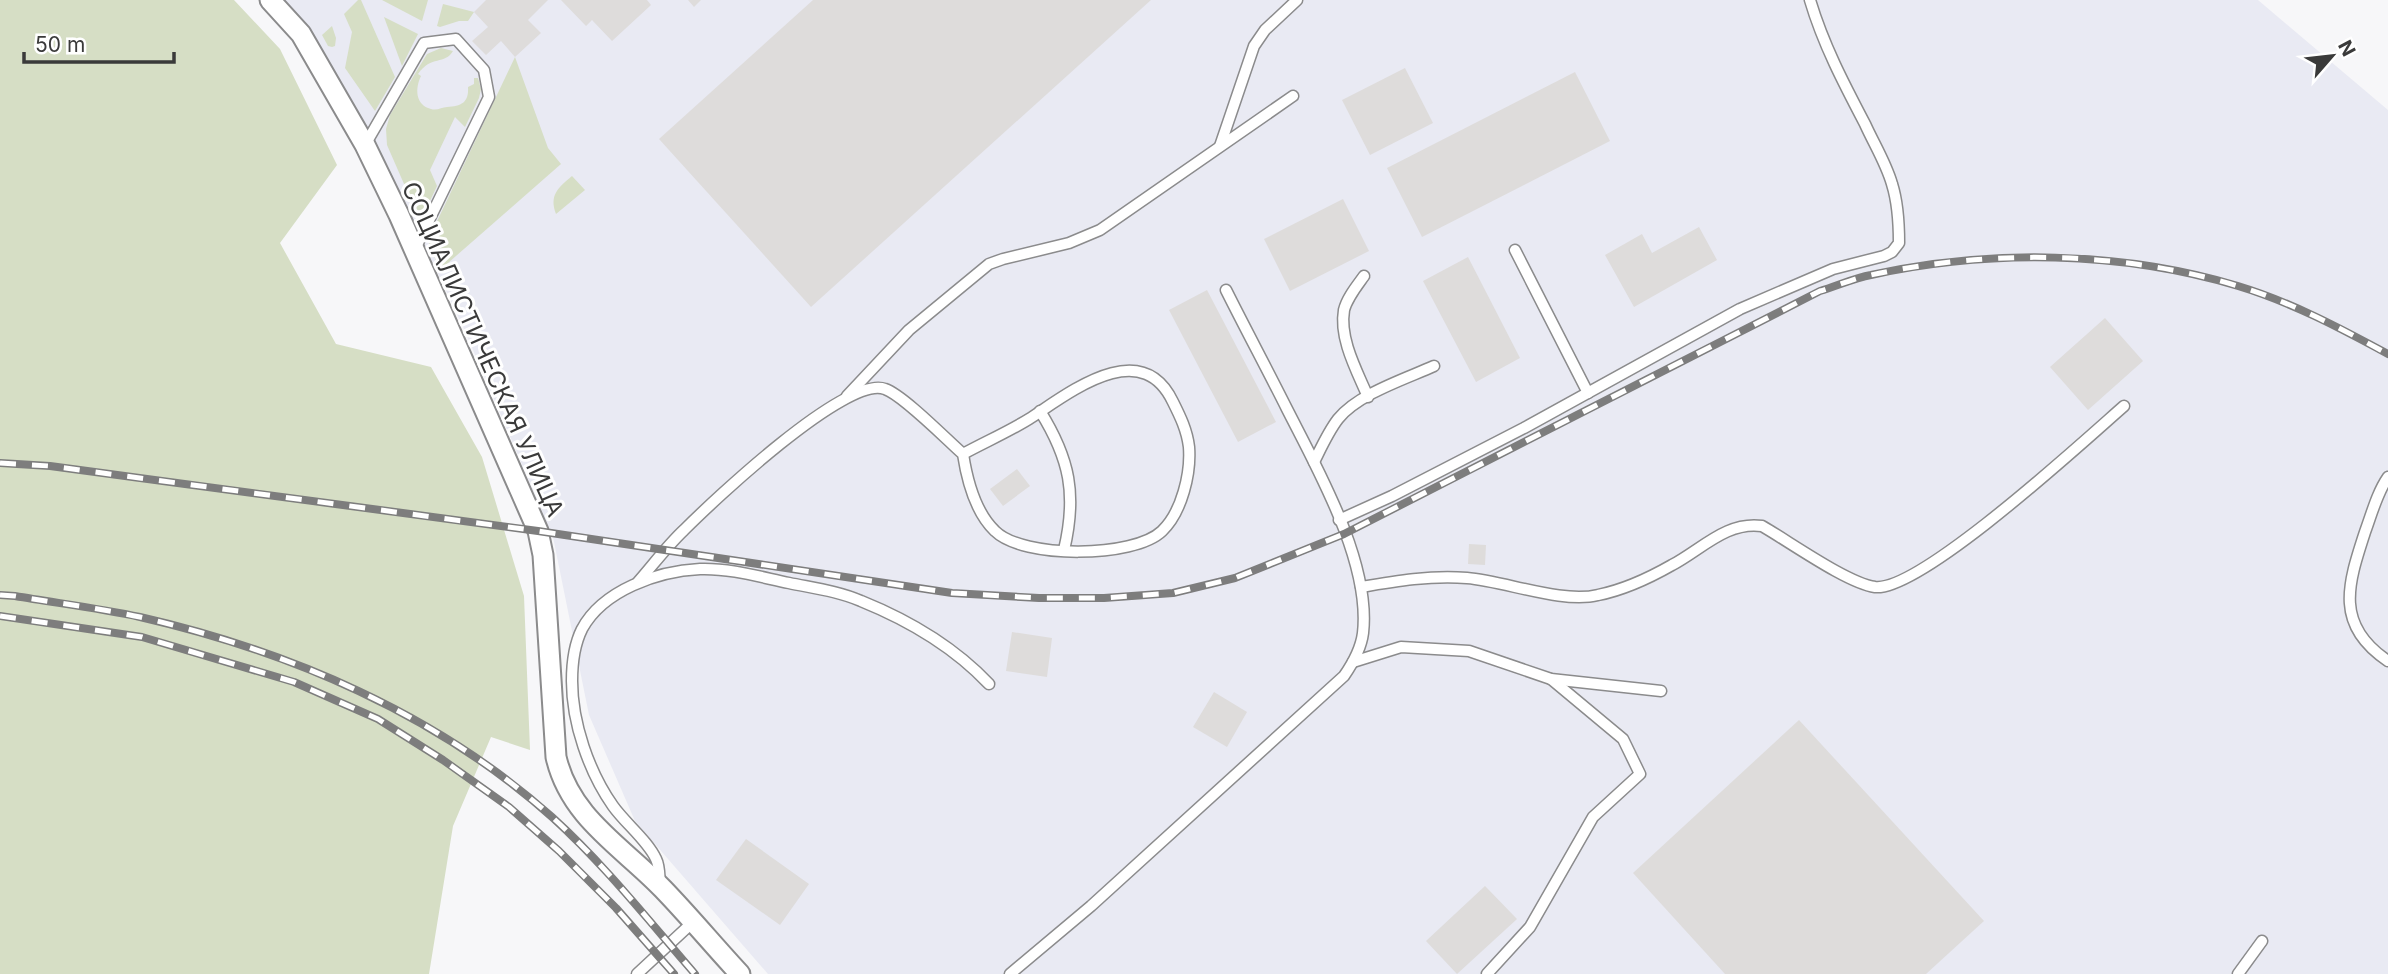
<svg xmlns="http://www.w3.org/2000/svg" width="2388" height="974" font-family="Inter,sans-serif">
  <rect width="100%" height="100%" fill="#f7f7f9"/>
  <polygon fill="#e9eaf3" points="283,0 2258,0 2388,110 2388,974 768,974 635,821 589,715 553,537 464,329 387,165 310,33"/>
  <g fill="#d6dec5">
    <polygon points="0,0 234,0 280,49 337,165 280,243 336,344 431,367 482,457 524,596 530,750 491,737 453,826 429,974 0,974"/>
    <polygon points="358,0 361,0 395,77 375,111 345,68 352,32 344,14"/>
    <polygon points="382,0 428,0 422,21"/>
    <polygon points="443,4 474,12 468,21 459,21 440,27 437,26"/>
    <polygon points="384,17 418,34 402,66"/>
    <polygon points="332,26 336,38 335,46 332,47 328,46 322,35"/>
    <path d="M 441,48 L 453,51 C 445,65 431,55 418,74 L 421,76 C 415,88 415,105 431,109 C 437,111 442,107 447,107 C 461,106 469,103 468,87 L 474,84 L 474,78 L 478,78 L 481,89 L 479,98 L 465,127 L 455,117 L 430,170 L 437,186 L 422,218 L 418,216 L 387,145 L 386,129 L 390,115 L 427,54 Z"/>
    <polygon points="515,57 548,148 561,164 440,270 429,244 430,236"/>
    <path d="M 572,176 L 585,190 L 556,214 C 549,195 558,188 572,176 Z"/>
  </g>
  <g fill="#dedcdb">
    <polygon points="486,0 548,0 528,20 541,33 515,57 501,41 486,55 472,41 488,27 474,12"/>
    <polygon points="561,0 647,0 651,5 612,41 592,20 586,26"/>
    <polygon points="688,0 701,0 694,7"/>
    <polygon points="813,0 1151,0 811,307 659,139"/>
    <polygon points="1405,68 1433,123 1370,155 1342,100"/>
    <polygon points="1575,72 1610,141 1422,237 1387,168"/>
    <polygon points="1343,199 1369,251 1290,291 1264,239"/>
    <polygon points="1699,227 1717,260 1634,307 1605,255 1642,234 1652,253"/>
    <polygon points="1468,257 1520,358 1476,382 1423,281"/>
    <polygon points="1207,290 1276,422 1238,442 1169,310"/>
    <polygon points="2105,318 2143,361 2088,410 2050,367"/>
    <polygon points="1017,469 1030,486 1003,506 990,489"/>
    <polygon points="1469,544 1486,545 1485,565 1468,564"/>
    <polygon points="1012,632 1052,638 1047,677 1006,671"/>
    <polygon points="1214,692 1247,712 1227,747 1193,727"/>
    <polygon points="1799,720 1984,921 1926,974 1725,974 1633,873"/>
    <polygon points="746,839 809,884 780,925 716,880"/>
    <polygon points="1485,886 1517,919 1457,974 1426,941"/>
  </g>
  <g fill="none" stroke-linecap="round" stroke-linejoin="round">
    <g stroke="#8b8b8c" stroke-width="13">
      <g id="service">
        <polyline points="365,145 424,43 456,39 484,70 489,97 415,249"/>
        <polyline points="1220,146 1254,46 1265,30 1297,0"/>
        <polyline points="1515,250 1588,393"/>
        <path d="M 1364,276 C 1356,287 1347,298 1344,310 C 1339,339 1357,371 1368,397"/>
        <polyline points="847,396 909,330 989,264 1003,259 1069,243 1100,230 1293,96"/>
        <path d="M 1040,411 C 1070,459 1077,495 1064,550"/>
        <path d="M 1314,462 C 1321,448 1328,432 1338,419 C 1358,394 1405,379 1434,366"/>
        <path d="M 2388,477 C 2377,493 2372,513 2365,532 C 2348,584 2334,625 2388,661"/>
        <path d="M 1339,520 L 1392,496 L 1524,428 L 1740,309 L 1833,269 L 1884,256 L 1892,252 L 1899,243 C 1899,223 1898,203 1892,184 C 1886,163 1874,144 1865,124 C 1844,84 1823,44 1810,0"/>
        <path d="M 638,582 C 653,565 667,546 684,530 C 712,502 847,374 885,389 C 903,395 947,440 963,454 C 985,442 1008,432 1029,419 C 1069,393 1141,335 1173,402 C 1180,416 1187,430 1189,447 C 1191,473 1182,512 1162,531 C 1134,558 1023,559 995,531 C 975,512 967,480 963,454"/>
        <path d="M 1361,587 C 1396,581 1431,575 1467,578 C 1505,581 1562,604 1598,595 C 1623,590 1651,577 1672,565 C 1702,549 1727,521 1762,526 C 1790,542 1847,583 1875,587 C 1920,592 2084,441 2124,406"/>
        <polyline points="1353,662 1401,647 1469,651 1551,679 1661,691"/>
        <path d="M 660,885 C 659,876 660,867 656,859 C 648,841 625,823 613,806 C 589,772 572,723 572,681 C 572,664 574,645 582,629 C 603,590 658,571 700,569 C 730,568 760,577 789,583 C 813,588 838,591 861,601 C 908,620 954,647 989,684"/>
        <polyline points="637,974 693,922"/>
        <path d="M 1010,974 L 1091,906 L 1344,676 C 1353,663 1361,649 1363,633 C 1371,563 1318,470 1287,409 C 1267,369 1246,330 1226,290"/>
        <polyline points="1487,974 1530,927 1593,817 1640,774 1623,739 1551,679"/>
        <polyline points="2238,974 2262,941"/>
      </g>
    </g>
    <g stroke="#8b8b8c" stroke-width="23">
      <path id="minor" d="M 270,0 L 301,34 L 365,145 L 399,215 L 538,531 L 543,555 L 556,757 C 570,818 623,847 663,889 C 690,917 714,946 740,974"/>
    </g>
    <use href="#service" stroke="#fff" stroke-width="10"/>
    <use href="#minor" stroke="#fff" stroke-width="19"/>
    <g stroke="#7d7d7d" stroke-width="8">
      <g id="rail">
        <path d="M 0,463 L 50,466 L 538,531 L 952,593 L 1039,598 L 1104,598 L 1173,593 L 1235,578 L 1344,534 L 1820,291 C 1837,286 1854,278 1871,275 C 1990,249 2121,251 2238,286 C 2291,302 2340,328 2388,354"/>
        <path d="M 0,595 L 15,596 C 56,603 99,608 140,617 C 289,651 437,714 552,817 C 604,864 649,921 695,974"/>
        <polyline points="0,616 142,637 294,682 378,719 443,760 509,807 559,851 616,908 674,974"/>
      </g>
    </g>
    <use href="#rail" stroke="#fff" stroke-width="5" stroke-dasharray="16" stroke-linecap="butt"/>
  </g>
  <g text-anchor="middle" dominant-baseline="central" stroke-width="6" stroke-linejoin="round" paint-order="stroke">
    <g font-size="24" fill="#3a3a3a" stroke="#fff">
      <text transform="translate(483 349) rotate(66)">СОЦИАЛИСТИЧЕСКАЯ УЛИЦА</text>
    </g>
  </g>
  <g transform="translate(2332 56) rotate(62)" stroke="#ffffff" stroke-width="5" paint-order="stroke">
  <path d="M0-5L12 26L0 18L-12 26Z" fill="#3a3a3a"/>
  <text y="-10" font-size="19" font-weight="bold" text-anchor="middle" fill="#3a3a3a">N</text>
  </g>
  <path d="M24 52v10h150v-10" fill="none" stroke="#3a3a3a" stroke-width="3.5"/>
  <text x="35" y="52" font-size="21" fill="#3a3a3a" stroke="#ffffff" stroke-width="5" paint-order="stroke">50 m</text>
</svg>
